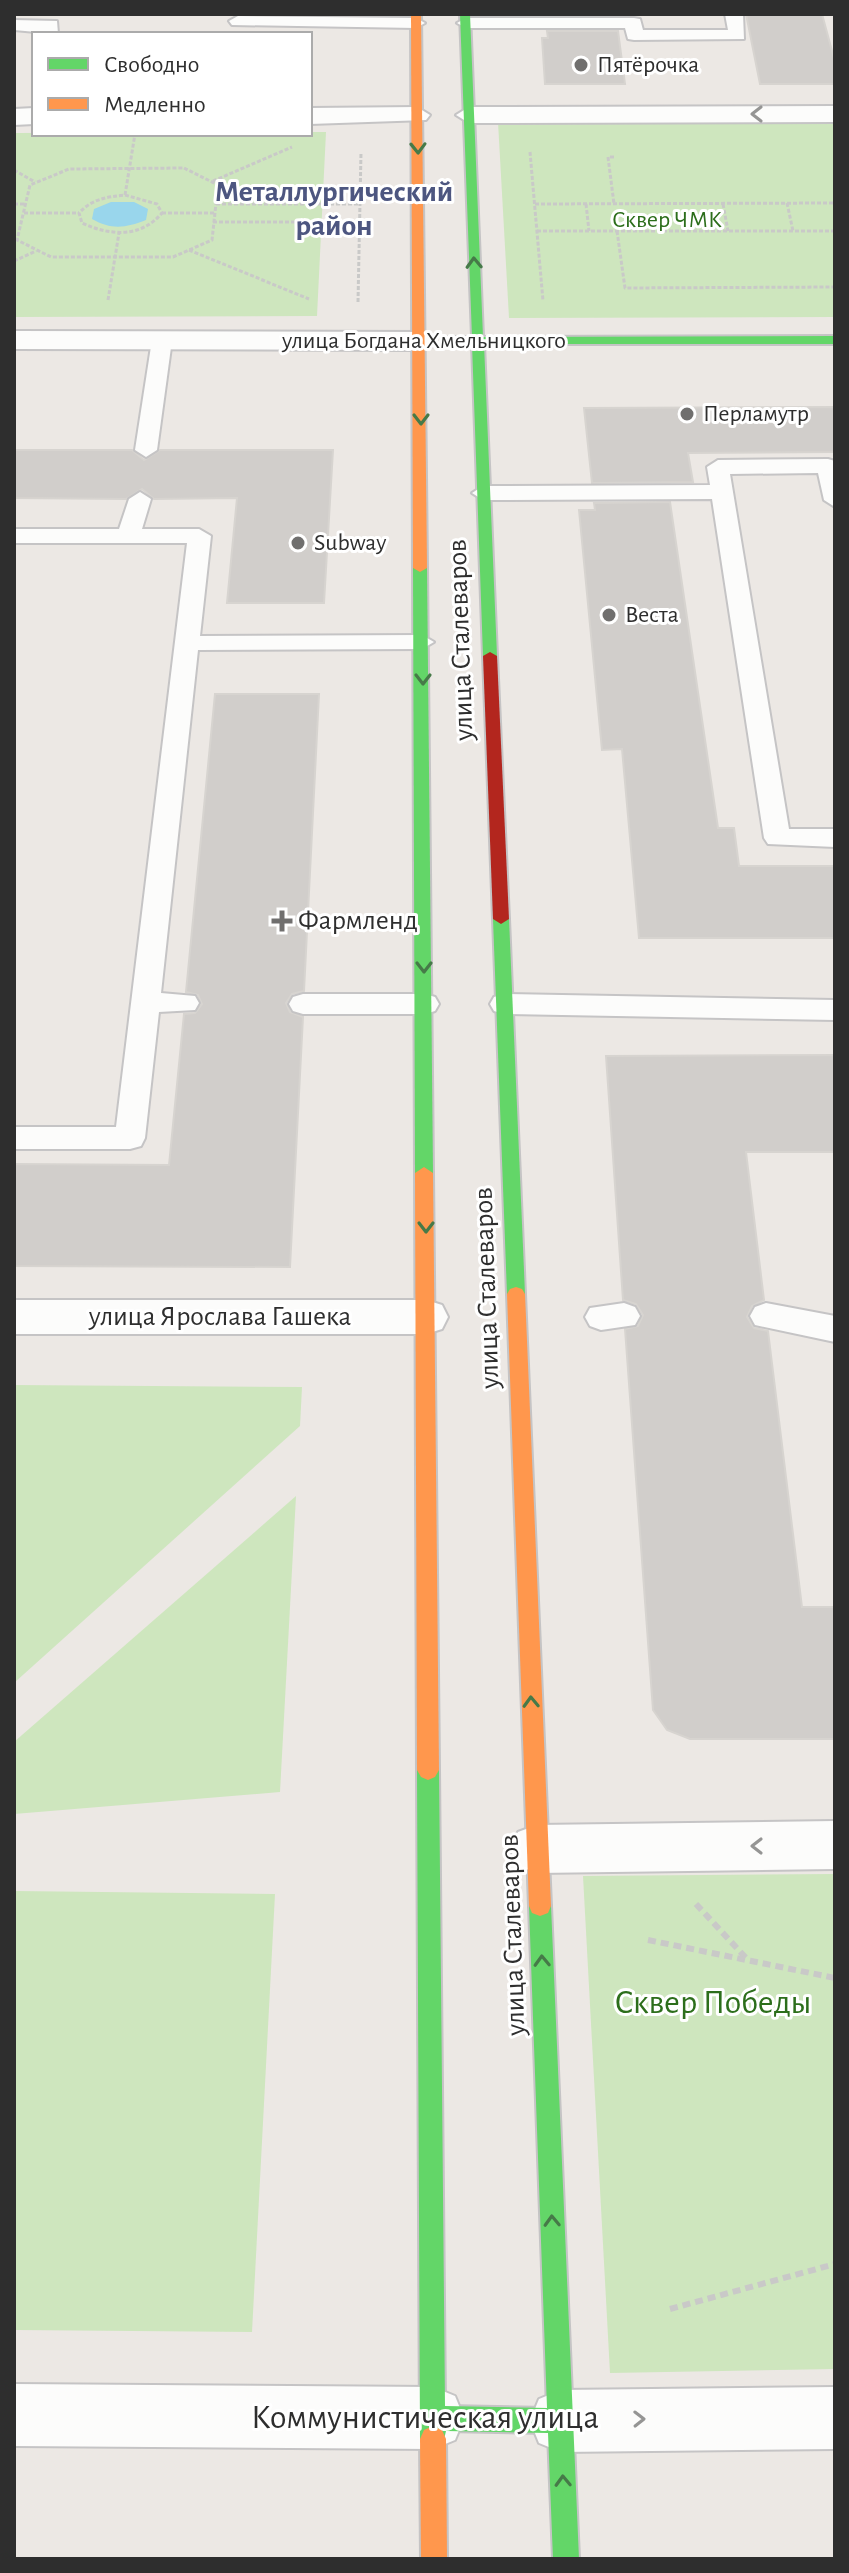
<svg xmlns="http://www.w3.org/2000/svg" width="849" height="2573" font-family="'Alegreya Sans',sans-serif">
  <rect width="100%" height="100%" fill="#ece8e4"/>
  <g fill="#cee6be">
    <polygon points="835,121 835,317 509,318 498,122"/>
    <polygon points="310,132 326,132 317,316 14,317 14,133"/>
    <polygon points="14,1385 302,1387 300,1426 14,1683"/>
    <polygon points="296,1496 280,1792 14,1814 14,1742"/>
    <polygon points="835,1874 835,2369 610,2373 583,1876"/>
    <polygon points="14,1891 275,1894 252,2332 14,2330"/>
  </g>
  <path fill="#99d6ec" d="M 111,202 L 134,202 L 148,209 L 146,220 C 126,228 111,230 92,219 L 94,209 Z"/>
  <g fill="#d1cecb" stroke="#d7d4d0" stroke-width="2">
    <polygon points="746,14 822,14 835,62 835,84 760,84"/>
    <polygon points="547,31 618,31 625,84 545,84 542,38 548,38"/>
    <polygon points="835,407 835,452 688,453 693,482 592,483 584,408"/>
    <polygon points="14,450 132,450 144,460 160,450 333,450 324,603 227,603 237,498 154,499 142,489 126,499 14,498"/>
    <polygon points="670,502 718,828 734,828 739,866 835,866 835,938 639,938 622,749 602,750 579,510 595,510 594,503"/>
    <polygon points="215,694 319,694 304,991 292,994 286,1003 290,1012 303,1017 290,1267 14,1266 14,1164 169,1165 184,1014 195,1013 202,1004 198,995 186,992"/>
    <polygon points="835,1055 835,1152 746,1152 764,1300 752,1306 747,1317 754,1328 768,1331 802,1607 835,1607 835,1739 690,1739 667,1730 653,1710 625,1329 638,1326 643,1315 636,1304 623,1300 606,1056"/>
  </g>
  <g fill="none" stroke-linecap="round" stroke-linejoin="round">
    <g stroke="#c5c4c5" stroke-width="4">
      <g id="lane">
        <polygon points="725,14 743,14 744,39 634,40 628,39 625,28 466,28 457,23 466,18 634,18 640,19 643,30 728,30"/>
        <polygon points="238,16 416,18 425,23 416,28 232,25 229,21"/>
        <polygon points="14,20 57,21 58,34 14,30"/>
        <polygon points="162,334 172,340 157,450 146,457 135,450 152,340"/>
        <polygon points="828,459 835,461 835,507 824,500 818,473 730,474 789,829 835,829 835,847 768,844 764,838 712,499 483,500 472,493 483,486 710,485 707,467 718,460"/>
        <polygon points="140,492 151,499 142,529 199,529 211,536 200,636 422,635 434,642 422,649 198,650 161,993 195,996 199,1003 195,1010 159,1012 145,1138 141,1146 130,1149 14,1149 14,1127 116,1127 187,543 14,543 14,529 119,529 129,499"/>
        <polygon points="303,994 425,994 435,997 439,1004 435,1011 425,1014 303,1014 293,1011 289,1004 293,997"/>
        <polygon points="504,994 835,1000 835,1020 504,1014 494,1011 490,1004 494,997"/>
        <polygon points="624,1303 635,1307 640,1316 635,1325 601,1330 590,1326 585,1317 590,1308"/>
        <polygon points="766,1303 835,1316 835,1342 755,1325 750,1316 755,1307"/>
      </g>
    </g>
    <g stroke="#c5c4c5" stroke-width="4">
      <g id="street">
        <polygon points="835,106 835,122 469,123 456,115 469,107"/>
        <polygon points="417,107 430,115 426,120 310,124 310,108"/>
        <polygon points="34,108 34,124 14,125 14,109"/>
        <polygon points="14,331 421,332 431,335 435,341 431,347 421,350 14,349"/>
        <polygon points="14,1300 426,1300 442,1305 448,1317 442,1329 426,1334 14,1334"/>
        <polygon points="835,1821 835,1869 537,1873 518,1866 510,1849 518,1832 537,1825"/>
        <polygon points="14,2384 433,2387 455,2396 464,2418 455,2440 433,2449 14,2446"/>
        <polygon points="835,2387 835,2449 561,2452 539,2443 530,2421 539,2399 561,2390"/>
      </g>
    </g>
    <g stroke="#c5c4c5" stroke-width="4">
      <g id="fast">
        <polygon points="460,14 470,14 483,337 835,336 835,344 484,344 497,656 490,660 483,656 472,344 449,345 443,341 449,337 472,337"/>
        <polygon points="420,564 427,568 433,1173 424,1179 415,1173 413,568"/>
        <polygon points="501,914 509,919 525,1294 522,1299 510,1299 507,1294 493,919"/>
        <polygon points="428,1760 435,1763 439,1770 445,2406 547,2408 529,1906 532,1899 540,1896 548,1899 551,1906 579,2559 553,2559 548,2433 446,2431 442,2448 433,2452 424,2448 420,2439 417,1770 421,1763"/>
      </g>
    </g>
    <g stroke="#c5c4c5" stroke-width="4">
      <g id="slow">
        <polygon points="411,14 421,14 427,568 420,572 413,568"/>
        <polygon points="424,1167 433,1173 439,1770 435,1777 428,1780 421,1777 417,1770 415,1173"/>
        <polygon points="516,1287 522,1289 525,1294 551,1906 548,1913 540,1916 532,1913 529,1906 507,1294 510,1289"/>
        <polygon points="433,2426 442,2430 446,2439 447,2559 421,2559 420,2439 424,2430"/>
      </g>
    </g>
    <g stroke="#c5c4c5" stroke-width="4">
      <polygon id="jam" points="490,652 497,656 509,919 501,924 493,919 483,656"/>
    </g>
    <g stroke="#c9c9c8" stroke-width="3" stroke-dasharray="4 2" stroke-linecap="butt">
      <polyline points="530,152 543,301"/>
      <polyline points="614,157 608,157 614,204"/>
      <polygon points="184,168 218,185 212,240 173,257 51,257 17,240 30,185 69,169"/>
      <polyline points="14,170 35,182"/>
      <polyline points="213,181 292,147"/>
      <path d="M 125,195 L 157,204 L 162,213 C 141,238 110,236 82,223 L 79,213 C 92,199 106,197 125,195 Z"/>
      <polyline points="125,195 135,134"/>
      <polyline points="787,203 793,231"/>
      <polyline points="14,204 26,204"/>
      <polyline points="216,204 360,204"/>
      <polyline points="535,204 835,203"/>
      <polyline points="586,204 589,231"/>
      <polyline points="723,204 728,231"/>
      <polyline points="24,213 79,213"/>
      <polyline points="162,213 215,213"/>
      <polyline points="213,222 360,222"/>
      <polyline points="537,231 835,231"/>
      <polyline points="617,231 625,288 835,287"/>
      <polyline points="189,250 309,299"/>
      <polyline points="14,261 36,251"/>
      <polyline points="108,300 119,233"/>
      <polyline points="358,302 361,152"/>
    </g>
    <g stroke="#c9c9c8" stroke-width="6" stroke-dasharray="8 5" stroke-linecap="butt">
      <polyline points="696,1904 746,1958"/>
      <polyline points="648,1940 835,1978"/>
      <polyline points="670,2309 835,2264"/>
    </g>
    <use href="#lane" fill="#fcfcfb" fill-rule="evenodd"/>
    <use href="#street" fill="#fcfcfb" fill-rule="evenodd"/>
    <use href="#fast" fill="#63d668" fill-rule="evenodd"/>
    <use href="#slow" fill="#ff974d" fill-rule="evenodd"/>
    <use href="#jam" fill="#b3261e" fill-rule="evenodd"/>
  </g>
  <defs><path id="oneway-chevron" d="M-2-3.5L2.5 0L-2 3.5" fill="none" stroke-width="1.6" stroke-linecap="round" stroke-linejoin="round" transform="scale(2)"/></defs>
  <g stroke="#959594">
    <use href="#oneway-chevron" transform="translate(757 114) rotate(180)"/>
    <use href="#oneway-chevron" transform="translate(757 1846) rotate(180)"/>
    <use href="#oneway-chevron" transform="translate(639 2419) rotate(-1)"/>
  </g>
  <g stroke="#467a48">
    <use href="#oneway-chevron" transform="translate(418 148) rotate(89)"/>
    <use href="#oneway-chevron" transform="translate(474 263) rotate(-92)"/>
    <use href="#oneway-chevron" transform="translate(421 419) rotate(90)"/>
    <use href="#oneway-chevron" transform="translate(423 679) rotate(90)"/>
    <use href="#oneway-chevron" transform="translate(424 967) rotate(90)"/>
    <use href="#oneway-chevron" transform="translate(426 1227) rotate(90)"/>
    <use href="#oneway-chevron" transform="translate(531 1702) rotate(-92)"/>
    <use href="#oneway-chevron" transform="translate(542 1961) rotate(-92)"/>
    <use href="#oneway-chevron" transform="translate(552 2221) rotate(-92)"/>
    <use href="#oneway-chevron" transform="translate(563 2481) rotate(-92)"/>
  </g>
  <g fill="#706f6e" stroke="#fff" stroke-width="3">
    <circle cx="581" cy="65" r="8"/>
    <circle cx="687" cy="414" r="8"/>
    <circle cx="298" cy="543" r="8"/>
    <circle cx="609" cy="615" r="8"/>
    <path d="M278 909h8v8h8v8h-8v8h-8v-8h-8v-8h8z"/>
  </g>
  <g text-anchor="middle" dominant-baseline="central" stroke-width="6" stroke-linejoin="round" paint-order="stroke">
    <g font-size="24" fill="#2e2e2e" stroke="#fff" text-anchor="start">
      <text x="597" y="65">Пятёрочка</text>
      <text x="703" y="414">Перламутр</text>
      <text x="314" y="543">Subway</text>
      <text x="625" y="615">Веста</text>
    </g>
    <g font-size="24" fill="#2c6e1b" stroke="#fff">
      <text x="667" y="220">Сквер ЧМК</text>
    </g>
    <g font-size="24" fill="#2e2e2e" stroke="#fff">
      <text x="424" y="341">улица Богдана Хмельницкого</text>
    </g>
    <g font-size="28" fill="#2e2e2e" stroke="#fff">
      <text transform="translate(461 640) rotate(-92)">улица Сталеваров</text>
      <text transform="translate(487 1288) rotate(-92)">улица Сталеваров</text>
      <text x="220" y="1317">улица Ярослава Гашека</text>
      <text transform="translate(513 1935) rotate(-92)">улица Сталеваров</text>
    </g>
    <g font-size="28" fill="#2e2e2e" stroke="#fff" text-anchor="start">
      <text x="298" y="921">Фармленд</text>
    </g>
    <g font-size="30" font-weight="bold" fill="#4d5680" stroke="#fff">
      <text x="334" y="192">Металлургический<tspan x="334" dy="34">район</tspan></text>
    </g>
    <g font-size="34" fill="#2c6e1b" stroke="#fff">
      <text x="713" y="2003">Сквер Победы</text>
    </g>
    <g font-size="34" fill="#2e2e2e" stroke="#fff">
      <text x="425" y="2418">Коммунистическая улица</text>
    </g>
  </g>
  <rect width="849" height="2573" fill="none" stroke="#2e2e2e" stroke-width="32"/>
  <rect x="32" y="32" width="280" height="104" fill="#ffffff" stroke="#ababab" stroke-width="2"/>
  <rect x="48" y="58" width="40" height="12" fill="#63d668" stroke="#ababab" stroke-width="2"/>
  <text x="104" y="72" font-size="24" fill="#2e2e2e">Свободно</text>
  <rect x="48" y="98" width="40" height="12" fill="#ff974d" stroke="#ababab" stroke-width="2"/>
  <text x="104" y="112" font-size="24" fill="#2e2e2e">Медленно</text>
</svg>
